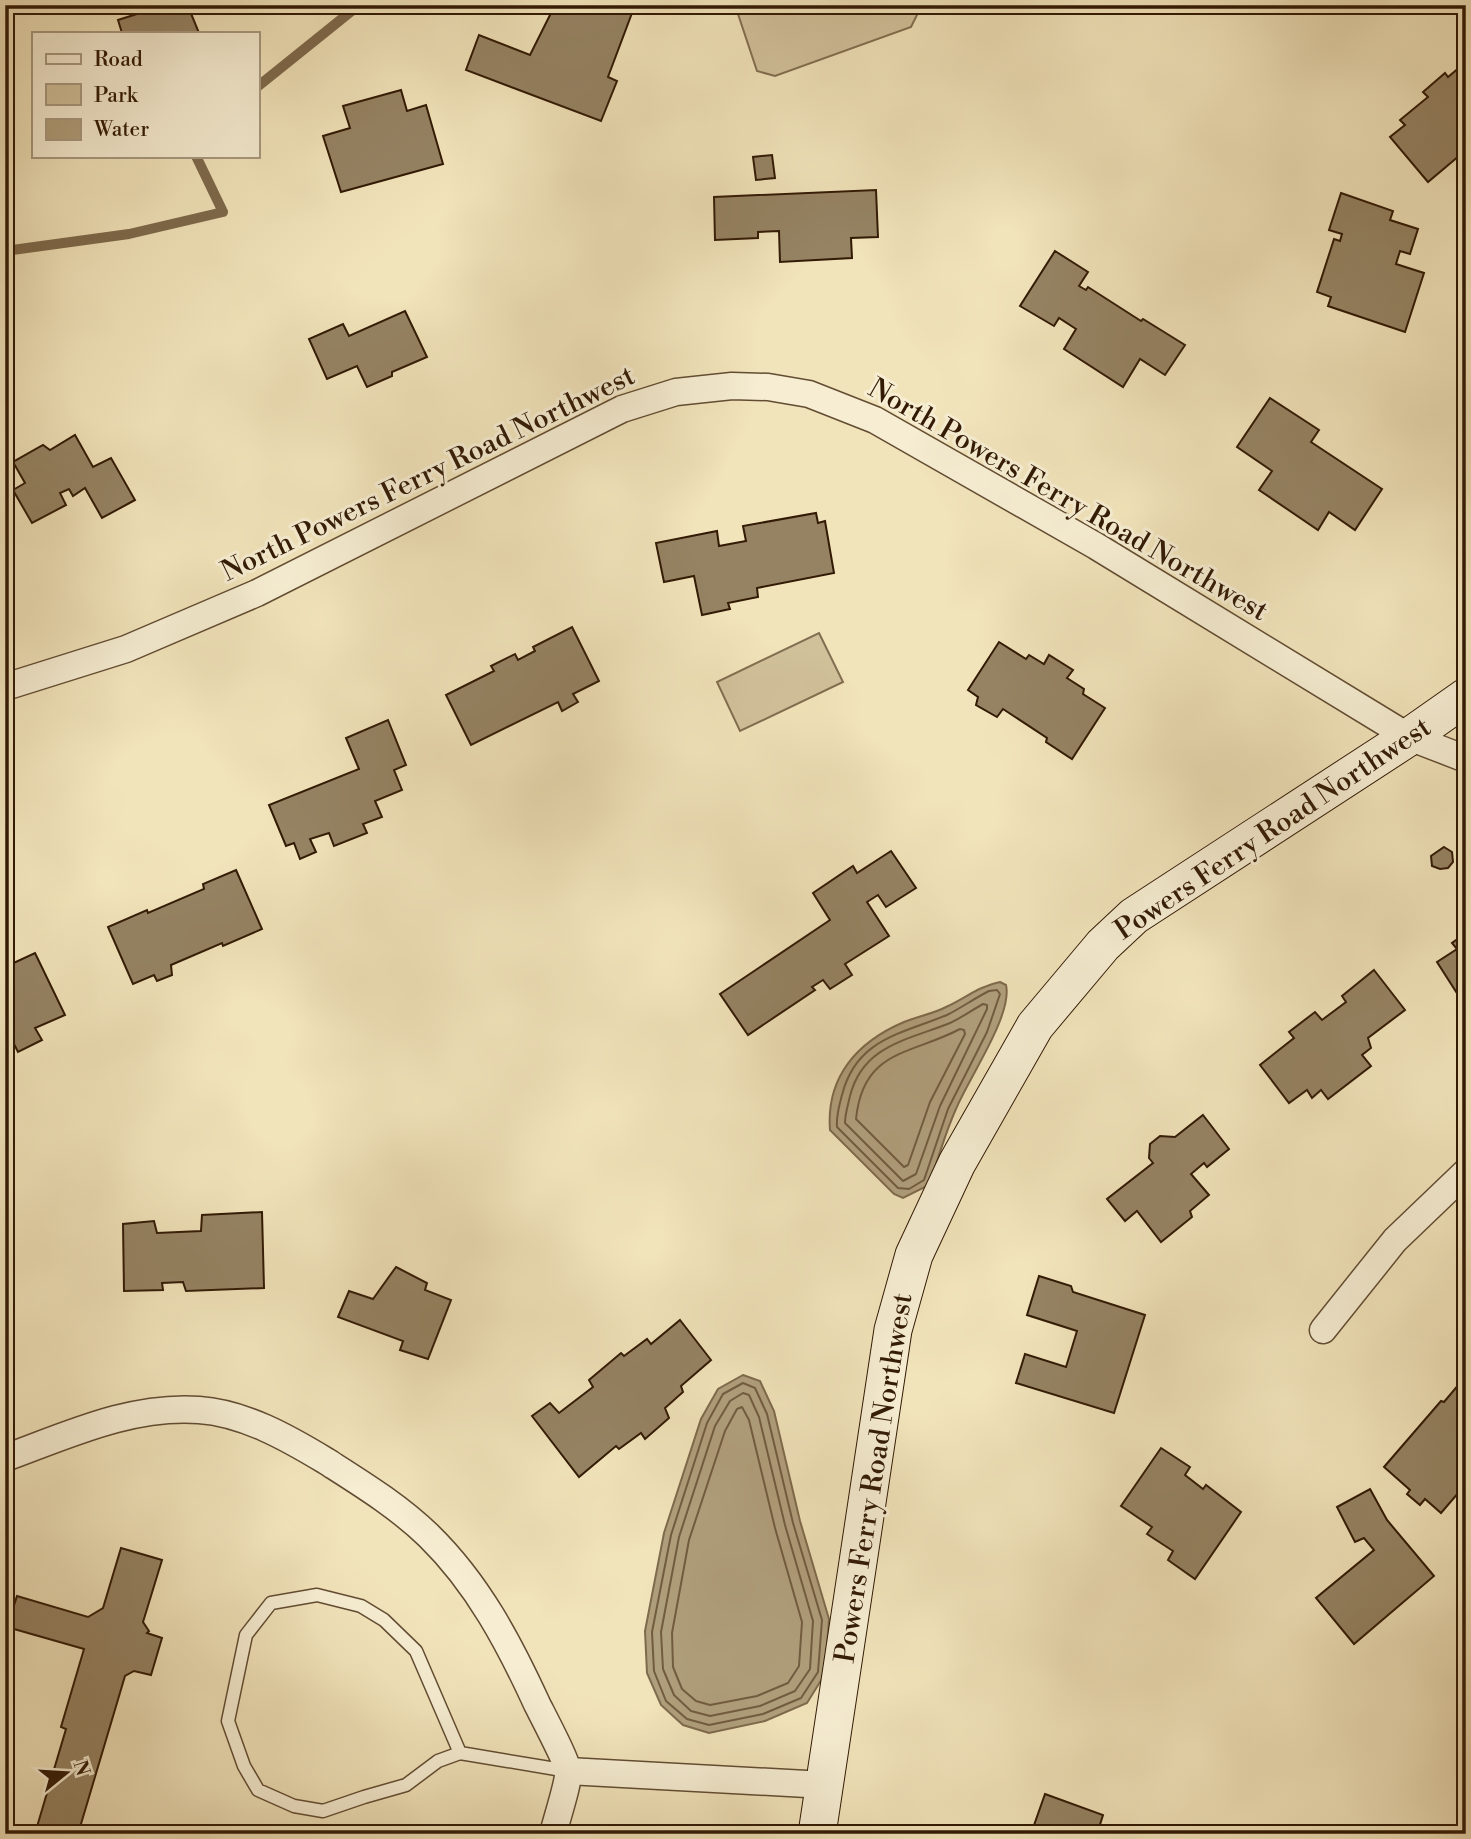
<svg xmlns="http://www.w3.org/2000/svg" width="1471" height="1839" font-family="'Libre Bodoni',serif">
  <rect width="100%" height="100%" fill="#f1e3ba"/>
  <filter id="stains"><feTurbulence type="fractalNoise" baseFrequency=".00286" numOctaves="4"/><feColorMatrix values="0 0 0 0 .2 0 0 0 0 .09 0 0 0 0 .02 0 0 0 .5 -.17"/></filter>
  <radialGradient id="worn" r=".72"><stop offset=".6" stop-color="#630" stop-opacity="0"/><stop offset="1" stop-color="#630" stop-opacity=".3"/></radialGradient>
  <g fill="#d1c19b" stroke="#826e50" stroke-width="2">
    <polygon points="735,5 915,5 918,13 911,27 775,76 757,71"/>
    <polygon points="819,633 843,682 740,731 717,682"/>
  </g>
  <g fill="#b09f7c" stroke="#7e6a4c" stroke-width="2">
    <path d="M 1000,982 L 1006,985 C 1013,1015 968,1079 956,1109 C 945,1133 938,1160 929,1185 L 903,1198 L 894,1194 L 830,1130 C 826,1077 857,1042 904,1022 C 918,1016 933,1014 946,1007 C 964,999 979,986 1000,982 Z"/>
    <polygon points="743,1375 760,1381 774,1411 800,1521 829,1619 825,1674 807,1703 765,1721 709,1733 683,1725 661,1705 647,1673 645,1631 664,1533 701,1419 718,1389"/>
  </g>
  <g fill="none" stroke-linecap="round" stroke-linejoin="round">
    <g stroke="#715c40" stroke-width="2">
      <path d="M 997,990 L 1000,994 L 987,1032 L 948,1109 L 924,1180 L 909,1189 L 898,1188 L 837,1127 C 836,1116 839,1106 842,1095 C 856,1039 901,1034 947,1015 C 961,1008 975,998 989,991 Z"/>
      <path d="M 983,1004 L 987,1005 L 987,1009 L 940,1106 L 916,1174 L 903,1181 L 845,1123 C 845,1114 848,1105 850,1096 C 863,1045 908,1040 950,1023 C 961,1018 972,1010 983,1004 Z"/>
      <path d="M 960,1029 L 964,1030 L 965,1034 L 930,1102 L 908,1165 L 904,1167 L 856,1119 C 863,1049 911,1055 960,1029 Z"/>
      <polygon points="743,1383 755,1388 767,1414 793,1523 822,1620 818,1672 801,1698 763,1714 709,1725 687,1719 666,1701 654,1671 652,1632 671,1535 707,1423 723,1394"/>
      <polygon points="743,1393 749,1395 759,1417 785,1525 813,1621 810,1669 795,1691 760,1706 710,1716 691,1711 674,1695 663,1669 661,1632 679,1537 715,1426 730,1401"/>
      <polygon points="742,1407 749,1420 775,1528 802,1622 799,1666 788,1683 757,1696 710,1705 696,1701 682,1689 673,1667 672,1633 689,1540 725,1431 737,1409"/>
    </g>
    <g stroke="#7e6a4c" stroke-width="10">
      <polyline points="257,87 359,5"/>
      <polyline points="5,251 129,234 223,212 196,156"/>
    </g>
  </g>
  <g fill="#958363" stroke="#321a05" stroke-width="2">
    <polygon points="138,5 198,5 190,11 199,33 122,33 118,20 140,13"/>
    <polygon points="555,5 635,5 608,77 617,81 601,121 466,70 479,35 530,55"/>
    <polygon points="1466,62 1466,150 1428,182 1390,137 1405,125 1400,120 1428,97 1423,92 1445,73 1448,77"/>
    <polygon points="401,90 407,111 426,105 443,164 341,192 323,136 350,128 343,106"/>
    <polygon points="772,155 775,178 756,180 753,157"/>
    <polygon points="876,190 878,237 851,238 852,258 780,262 779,231 758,232 758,238 715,240 714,197"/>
    <polygon points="1341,193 1393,211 1390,220 1418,229 1410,254 1400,251 1396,264 1424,273 1405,332 1328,306 1331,297 1317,292 1334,239 1340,241 1342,234 1329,230"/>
    <polygon points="1055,251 1088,272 1079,286 1086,290 1088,287 1141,321 1143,319 1185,345 1165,375 1140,359 1123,387 1064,349 1076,329 1059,318 1054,326 1020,306"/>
    <polygon points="405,311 427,357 392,372 392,376 367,387 357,366 327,379 309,339 343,324 349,336"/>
    <polygon points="1270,398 1319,430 1311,442 1382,489 1355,530 1329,512 1318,530 1259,490 1272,471 1237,447"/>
    <polygon points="75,435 93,467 111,458 135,500 102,518 85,488 73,496 69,489 60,493 66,505 32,523 13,490 25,483 13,462 43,445 50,450"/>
    <polygon points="816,513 818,523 825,521 834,573 757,588 758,597 728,603 730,609 702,615 694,576 664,582 656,543 717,531 719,546 746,541 743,526"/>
    <polygon points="572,627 599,681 573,694 578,702 562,711 558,702 471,745 446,695 494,671 491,666 515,654 518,660 535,651 533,647"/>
    <polygon points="999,642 1026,659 1029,655 1044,664 1049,655 1073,670 1067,678 1084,689 1083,694 1105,708 1072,759 1046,742 1047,738 1003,709 997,717 976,705 978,697 968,690"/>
    <polygon points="388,720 406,765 394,770 402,790 375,801 382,817 363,824 367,833 334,846 329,833 310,839 316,852 300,859 294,843 286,846 269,805 359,769 346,738"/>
    <polygon points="1444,847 1452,852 1453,862 1448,868 1440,869 1432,866 1431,856"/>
    <polygon points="891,851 916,888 886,907 878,895 867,902 889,936 845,964 852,975 830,989 823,980 812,987 815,990 748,1035 720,994 830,920 813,893 853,866 857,873"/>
    <polygon points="236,870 262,929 223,946 222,943 171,965 172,975 157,981 154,975 133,984 108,927 147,910 148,913 204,889 203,884"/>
    <polygon points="1466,933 1466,998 1462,1001 1437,962 1457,949 1452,943"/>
    <polygon points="35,953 65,1015 35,1028 42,1040 18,1052 9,1034 5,1036 5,967"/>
    <polygon points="1374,970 1405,1010 1368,1038 1371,1048 1362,1055 1371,1066 1328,1099 1321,1090 1312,1098 1307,1090 1289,1103 1260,1065 1294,1038 1289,1032 1315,1012 1322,1020 1346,1002 1342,996"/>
    <polygon points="1203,1115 1229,1149 1207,1167 1204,1163 1191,1174 1209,1195 1190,1211 1192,1217 1161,1242 1137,1211 1125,1221 1107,1199 1153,1163 1149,1158 1150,1144 1160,1136 1175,1137"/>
    <polygon points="262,1212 264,1288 186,1291 183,1282 162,1283 163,1290 124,1291 123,1224 154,1221 157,1233 201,1231 202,1215"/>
    <polygon points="396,1267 427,1283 425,1290 451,1300 428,1359 400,1350 403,1341 338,1317 349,1291 373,1299"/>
    <polygon points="1039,1276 1071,1286 1073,1292 1145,1315 1114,1413 1016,1383 1025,1354 1066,1367 1077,1331 1027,1315"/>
    <polygon points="680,1320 711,1360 681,1386 683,1392 665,1408 669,1418 645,1439 641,1433 619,1449 616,1446 579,1477 532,1416 550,1403 559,1413 593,1387 589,1380 621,1353 624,1356 647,1339 651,1344"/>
    <polygon points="1460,1383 1466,1388 1466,1484 1441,1513 1425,1499 1420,1505 1407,1494 1410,1490 1384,1467 1441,1401 1444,1402"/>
    <polygon points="1161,1448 1190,1467 1185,1475 1203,1489 1206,1485 1241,1512 1195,1579 1168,1560 1173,1551 1147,1534 1152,1527 1121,1506"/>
    <polygon points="1370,1489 1387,1520 1434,1576 1354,1644 1316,1598 1374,1550 1364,1538 1355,1542 1337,1507"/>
    <polygon points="121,1548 162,1560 143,1622 149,1631 147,1633 162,1638 151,1675 134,1671 125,1676 78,1834 48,1834 36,1830 66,1729 61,1727 84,1649 7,1627 17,1596 88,1617 103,1608"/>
    <polygon points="1045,1794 1103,1815 1097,1834 1044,1834 1045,1832 1033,1828"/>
  </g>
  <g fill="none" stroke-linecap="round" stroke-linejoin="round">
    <g stroke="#624c32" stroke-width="15">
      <polyline id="lane" points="460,1753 438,1761 406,1785 364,1797 323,1811 294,1806 258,1790 244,1766 228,1721 246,1635 271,1603 317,1595 361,1606 384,1620 416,1651 460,1753 568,1771"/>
    </g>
    <g stroke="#624c32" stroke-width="29">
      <g id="street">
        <polyline points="5,687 126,649 257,593 622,409 676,392 732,386 768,387 809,394 875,420 1096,546 1409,737 1466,759"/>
        <polyline points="1323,1330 1395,1240 1466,1172"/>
        <path d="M 5,1458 C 68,1435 131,1405 199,1410 C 244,1413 288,1438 326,1461 C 362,1484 398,1506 429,1536 C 478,1584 509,1643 537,1704 C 543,1716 568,1763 568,1772 C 569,1782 556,1821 553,1834"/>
        <polyline points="568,1771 825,1785"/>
      </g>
    </g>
    <g stroke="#321a05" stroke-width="39">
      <polyline id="secondary" points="817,1834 893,1330 914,1255 957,1163 1035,1026 1103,945 1134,916 1409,737 1466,697"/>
    </g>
    <use href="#lane" stroke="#f6edd2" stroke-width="12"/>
    <use href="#street" stroke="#f6edd2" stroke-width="26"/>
    <use href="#secondary" stroke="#f6edd2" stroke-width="37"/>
  </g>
  <g text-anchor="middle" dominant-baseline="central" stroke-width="6" stroke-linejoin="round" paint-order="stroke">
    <g font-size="28" fill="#321a05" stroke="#f6edd2">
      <text transform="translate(428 474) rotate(-26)">North Powers Ferry Road Northwest</text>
      <text transform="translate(1068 500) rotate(30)">North Powers Ferry Road Northwest</text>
      <text transform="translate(1273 829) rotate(-34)">Powers Ferry Road Northwest</text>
      <text transform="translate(874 1478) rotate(-81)">Powers Ferry Road Northwest</text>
    </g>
  </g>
  <rect width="1471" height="1839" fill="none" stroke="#f1e3ba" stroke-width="28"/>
  <rect x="7" y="7" width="1457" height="1825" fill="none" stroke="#321a05" stroke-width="3.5"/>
  <rect x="14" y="14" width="1443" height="1811" fill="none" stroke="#321a05" stroke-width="2"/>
  <rect x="32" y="32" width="228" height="126" fill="#f6edd2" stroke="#a89980" stroke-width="2"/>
  <rect x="46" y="54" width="35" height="10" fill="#f6edd2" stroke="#a89980" stroke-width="2"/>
  <text x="94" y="66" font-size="21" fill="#321a05">Road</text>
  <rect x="46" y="84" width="35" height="21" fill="#d1c19b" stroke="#a89980" stroke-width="2"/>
  <text x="94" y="102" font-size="21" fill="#321a05">Park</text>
  <rect x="46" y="119" width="35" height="21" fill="#b09f7c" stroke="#a89980" stroke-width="2"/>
  <text x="94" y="136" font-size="21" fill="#321a05">Water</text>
  <g transform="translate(66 1773) rotate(72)" stroke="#f6edd2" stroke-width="5" paint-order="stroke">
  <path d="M0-5L12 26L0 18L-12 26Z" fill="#321a05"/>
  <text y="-10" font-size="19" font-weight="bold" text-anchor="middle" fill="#321a05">N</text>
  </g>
  <rect width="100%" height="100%" filter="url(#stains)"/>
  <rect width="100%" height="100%" fill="url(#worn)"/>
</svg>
